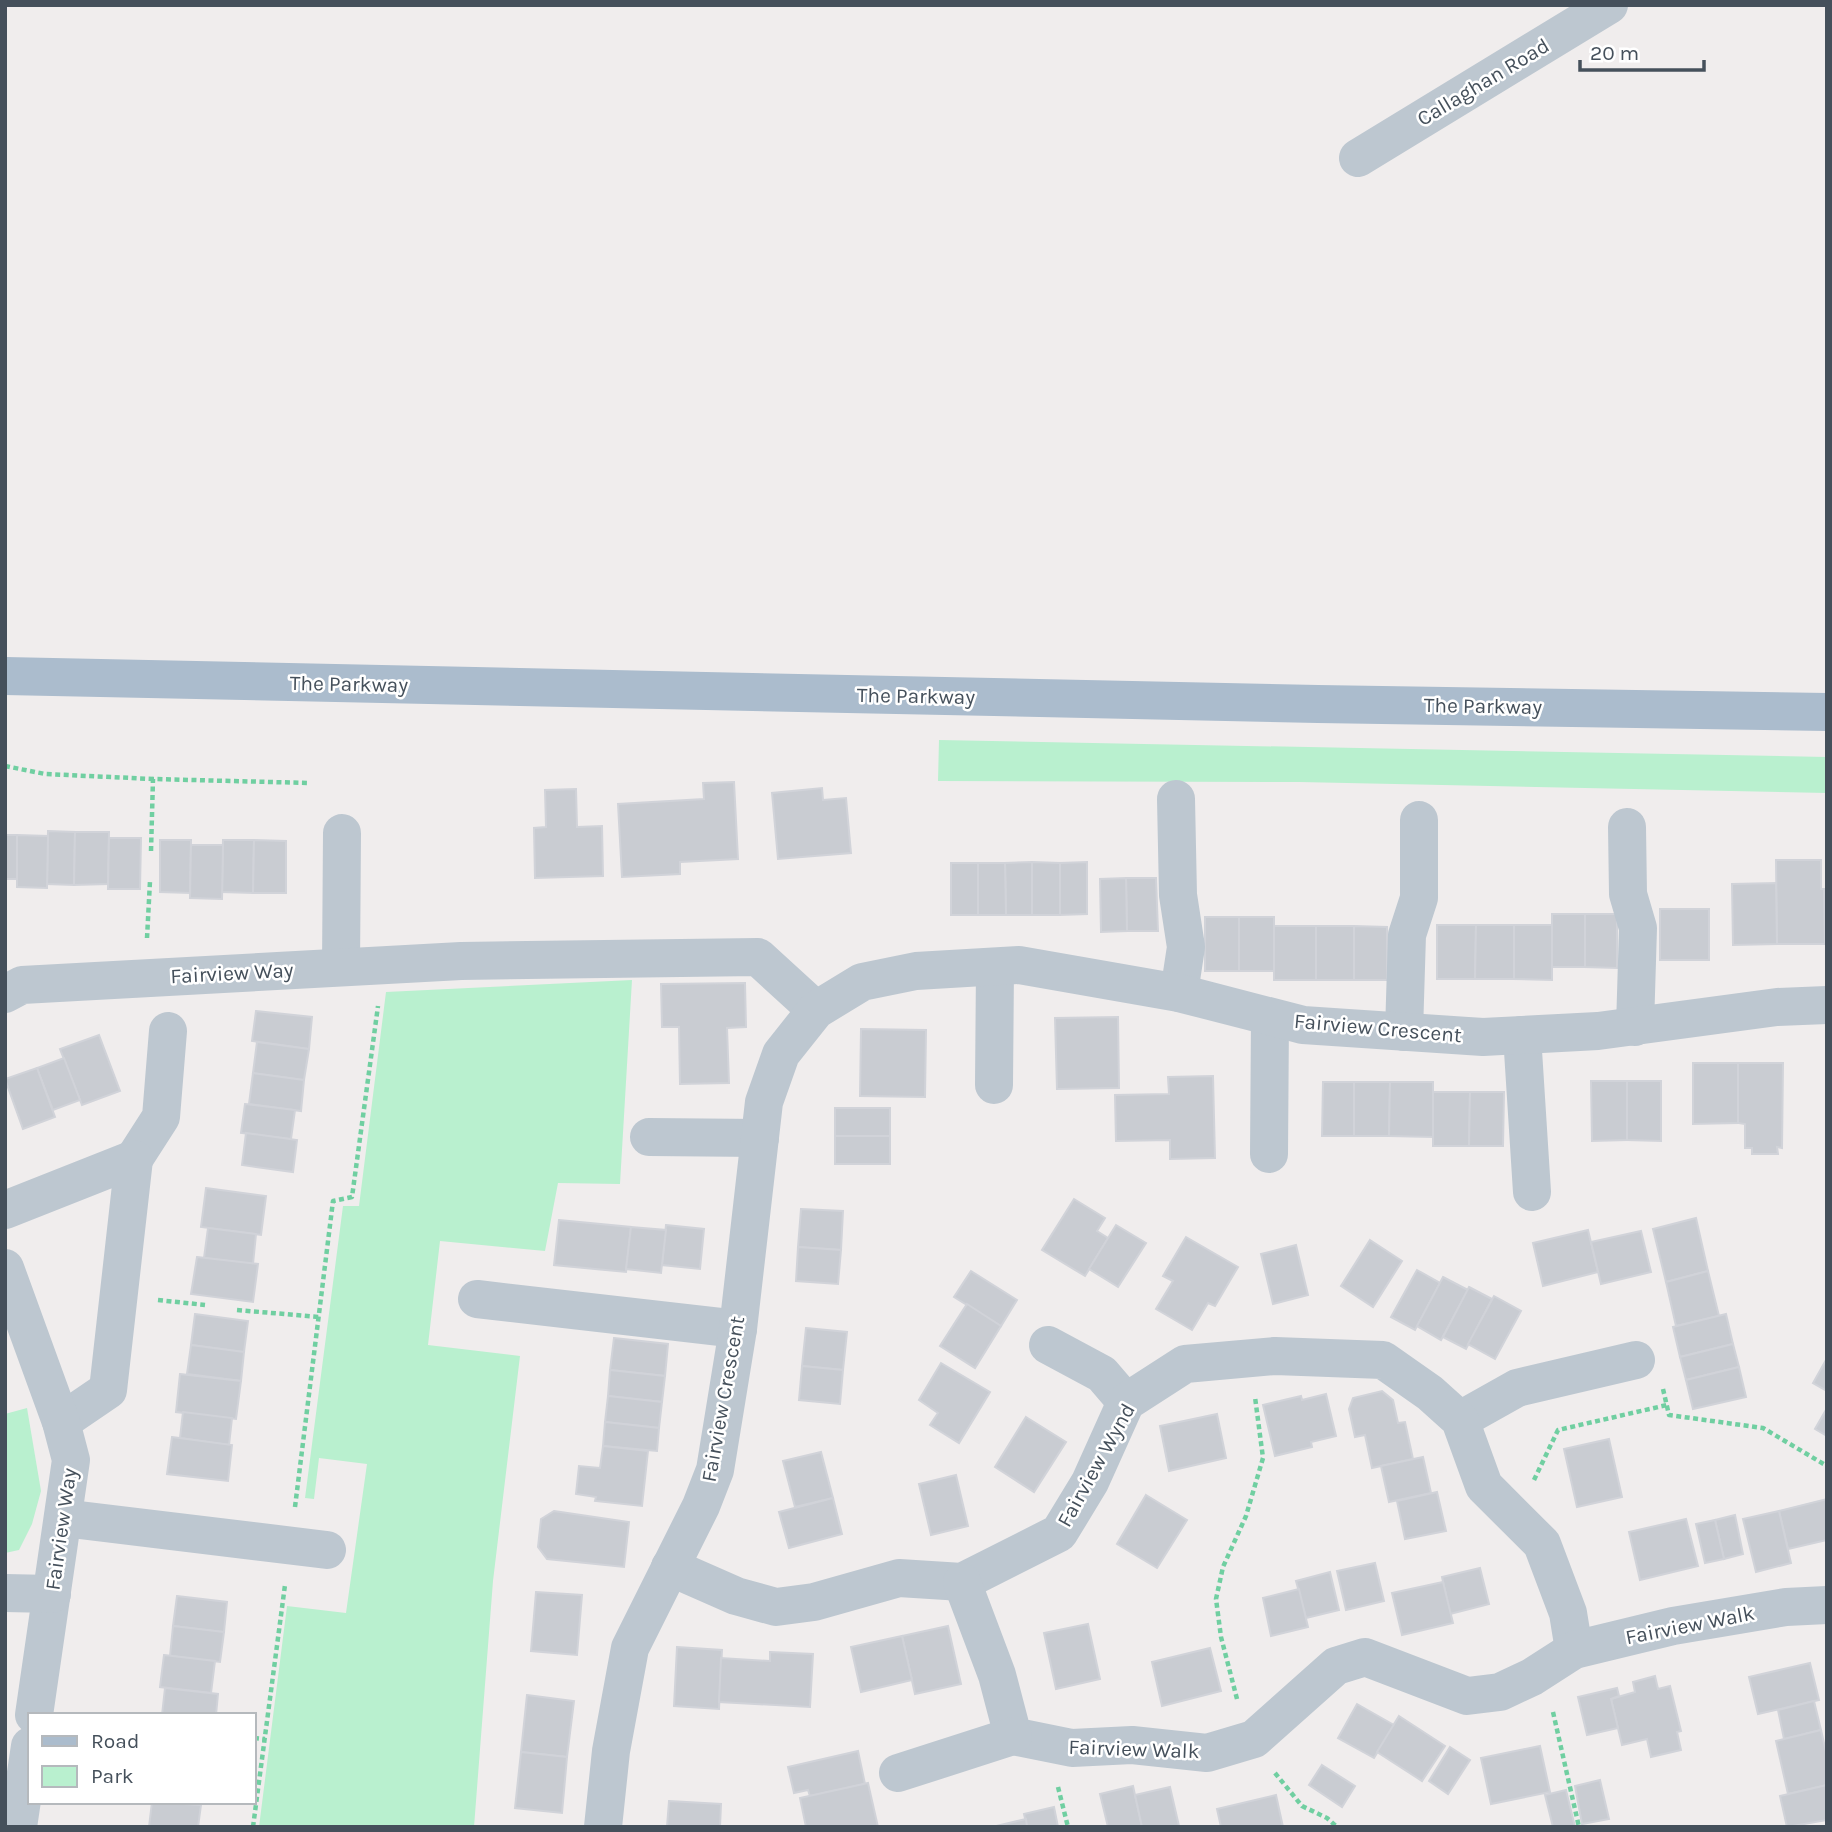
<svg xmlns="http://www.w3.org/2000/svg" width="1832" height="1832" font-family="Karla,sans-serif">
  <rect width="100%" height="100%" fill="#f0eded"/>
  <g fill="#b9f0cf">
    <polygon points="939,740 1827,757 1827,793 1299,782 938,781"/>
    <polygon points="632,980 620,1184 558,1183 545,1251 440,1241 428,1345 520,1356 493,1581 474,1827 259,1827 287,1606 346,1613 367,1464 319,1458 314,1499 305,1498 343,1206 359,1206 386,992"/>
    <polygon points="27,1408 41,1491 32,1524 19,1550 5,1553 5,1414"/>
  </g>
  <g fill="#c9ccd2" stroke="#d1d3d9" stroke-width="2">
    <polygon points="734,782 738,859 680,862 680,874 622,877 618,804 704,799 703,783"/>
    <polygon points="822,788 823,800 846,798 851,853 778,859 772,793"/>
    <polygon points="576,789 577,827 602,826 603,876 535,878 534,828 546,827 545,790"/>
    <polygon points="48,831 75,832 74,885 47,884"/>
    <polygon points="75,832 109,832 108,884 74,885"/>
    <rect x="5" y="835" width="12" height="44"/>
    <polygon points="17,835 48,836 47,888 17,887"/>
    <polygon points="109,838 141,838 140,889 108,889"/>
    <polygon points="160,840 191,840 190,893 160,892"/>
    <polygon points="223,840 254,840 253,893 222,892"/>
    <polygon points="254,840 286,841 286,893 253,893"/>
    <polygon points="191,845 223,845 222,899 190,898"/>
    <polygon points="1776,860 1821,860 1821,889 1824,889 1825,944 1777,944"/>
    <polygon points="1032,862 1032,915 1006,915 1005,863"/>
    <polygon points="1032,862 1060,863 1060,915 1032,915"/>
    <polygon points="1087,862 1087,914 1060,915 1060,863"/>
    <rect x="951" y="863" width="27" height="52"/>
    <polygon points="978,863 1005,863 1006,915 978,915"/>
    <polygon points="1126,878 1156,878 1158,931 1127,931"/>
    <polygon points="1126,878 1127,931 1101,932 1100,879"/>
    <polygon points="1776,883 1777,944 1733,945 1732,884"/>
    <rect x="1660" y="909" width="49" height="51"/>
    <rect x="1552" y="914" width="33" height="53"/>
    <polygon points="1585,914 1617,914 1617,968 1585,967"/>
    <rect x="1205" y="917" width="34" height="54"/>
    <rect x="1239" y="917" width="35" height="54"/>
    <polygon points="1437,925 1476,925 1475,979 1437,979"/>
    <polygon points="1476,925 1514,925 1514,979 1475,979"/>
    <polygon points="1514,925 1552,925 1552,980 1514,979"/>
    <rect x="1274" y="926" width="42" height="54"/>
    <rect x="1316" y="926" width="38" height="54"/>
    <polygon points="1354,926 1387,927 1387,980 1354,980"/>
    <polygon points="745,983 746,1027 727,1028 729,1083 680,1084 679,1027 662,1027 661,984"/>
    <polygon points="256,1011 312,1017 309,1049 252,1041"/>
    <polygon points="1118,1017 1119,1088 1057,1089 1055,1018"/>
    <polygon points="861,1029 926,1030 925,1097 860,1096"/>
    <polygon points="99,1035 120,1091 82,1105 60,1049"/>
    <polygon points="257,1042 309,1049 304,1080 253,1073"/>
    <polygon points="64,1058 80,1100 53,1110 37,1068"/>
    <polygon points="1693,1063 1738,1063 1738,1123 1693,1124"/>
    <polygon points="1738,1063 1783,1063 1782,1148 1777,1147 1778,1154 1752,1154 1752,1148 1745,1148 1745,1124 1738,1123"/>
    <polygon points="37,1068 55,1117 23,1129 5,1079"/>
    <polygon points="253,1073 304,1080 301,1111 249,1104"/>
    <polygon points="1213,1076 1215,1158 1170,1159 1170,1140 1116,1141 1115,1095 1169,1094 1168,1077"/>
    <polygon points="1591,1081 1627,1081 1627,1140 1592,1141"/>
    <polygon points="1627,1081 1661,1081 1661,1141 1627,1140"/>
    <polygon points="1323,1082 1354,1082 1354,1136 1322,1136"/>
    <polygon points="1354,1082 1390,1082 1389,1136 1354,1136"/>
    <polygon points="1390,1082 1433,1082 1433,1137 1389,1136"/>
    <polygon points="1433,1092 1470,1092 1469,1146 1433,1146"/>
    <polygon points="1470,1092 1504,1092 1503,1146 1469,1146"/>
    <polygon points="245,1104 295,1110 291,1139 241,1133"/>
    <rect x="835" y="1108" width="55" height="28"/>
    <polygon points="246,1133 297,1140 293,1172 242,1165"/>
    <rect x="835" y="1136" width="55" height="28"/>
    <polygon points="206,1188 266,1196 261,1235 201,1227"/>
    <polygon points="1074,1199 1105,1218 1097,1231 1108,1238 1085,1276 1042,1250"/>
    <polygon points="801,1209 843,1211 841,1250 798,1247"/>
    <polygon points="1696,1218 1708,1271 1666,1282 1653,1229"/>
    <polygon points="559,1220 631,1227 626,1272 554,1265"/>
    <polygon points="666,1225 704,1229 700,1269 662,1265"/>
    <polygon points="1116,1225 1146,1243 1118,1287 1089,1269"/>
    <polygon points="631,1227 666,1230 661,1273 626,1269"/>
    <polygon points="208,1228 256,1234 253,1264 204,1258"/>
    <polygon points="1588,1230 1598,1272 1543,1286 1533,1243"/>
    <polygon points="1641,1231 1651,1272 1601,1284 1591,1242"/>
    <polygon points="1186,1237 1238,1267 1215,1306 1208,1303 1192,1330 1156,1309 1173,1281 1163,1276"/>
    <polygon points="1370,1240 1402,1261 1373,1307 1341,1286"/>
    <polygon points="1296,1245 1308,1295 1273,1304 1261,1254"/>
    <polygon points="798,1247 841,1250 838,1284 796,1281"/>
    <polygon points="197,1257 258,1264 253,1302 191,1294"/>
    <polygon points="1417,1270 1440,1283 1415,1330 1391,1317"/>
    <polygon points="971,1271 1017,1300 1001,1326 954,1297"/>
    <polygon points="1708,1271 1719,1316 1676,1326 1666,1282"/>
    <polygon points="1443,1277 1468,1290 1441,1340 1417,1326"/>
    <polygon points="1469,1287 1492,1299 1466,1349 1443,1337"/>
    <polygon points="1494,1296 1521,1311 1495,1359 1468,1344"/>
    <polygon points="967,1304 1001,1326 975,1368 940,1346"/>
    <polygon points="195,1314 248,1321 244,1352 191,1345"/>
    <polygon points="1726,1314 1733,1344 1680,1357 1673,1327"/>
    <polygon points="806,1328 847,1332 843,1370 802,1366"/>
    <polygon points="614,1338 668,1344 665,1376 610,1370"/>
    <polygon points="1733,1344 1739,1367 1686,1380 1680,1357"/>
    <polygon points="191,1345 244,1352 241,1381 187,1374"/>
    <polygon points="1827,1358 1827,1391 1813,1383"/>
    <polygon points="941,1363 990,1392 959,1443 930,1425 938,1413 919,1400"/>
    <polygon points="802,1366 843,1370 840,1404 799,1400"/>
    <polygon points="1739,1367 1746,1397 1693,1409 1686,1380"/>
    <polygon points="610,1370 665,1376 662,1402 608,1396"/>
    <polygon points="180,1374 241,1381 236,1419 176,1412"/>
    <polygon points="1382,1391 1393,1400 1398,1423 1405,1422 1413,1459 1372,1468 1365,1435 1355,1437 1349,1409 1353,1398"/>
    <polygon points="1326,1394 1336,1436 1311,1442 1312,1447 1275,1456 1263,1405 1301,1396 1302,1400"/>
    <polygon points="608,1396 662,1402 659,1428 605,1422"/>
    <polygon points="1827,1408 1827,1436 1815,1429"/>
    <polygon points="183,1412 232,1418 229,1445 180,1438"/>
    <polygon points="1217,1414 1226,1458 1169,1471 1160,1426"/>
    <polygon points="1026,1417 1066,1442 1034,1492 995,1467"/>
    <polygon points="605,1422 659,1428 657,1451 603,1446"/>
    <polygon points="172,1437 232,1445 228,1481 167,1474"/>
    <polygon points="1609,1439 1622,1497 1577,1507 1564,1449"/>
    <polygon points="603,1446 648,1451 642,1506 595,1501 596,1497 576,1494 579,1466 600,1468"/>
    <polygon points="821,1452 833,1498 795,1507 783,1461"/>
    <polygon points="1423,1457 1431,1493 1389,1502 1381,1466"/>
    <polygon points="956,1475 968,1526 931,1535 919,1484"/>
    <polygon points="1437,1492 1446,1531 1405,1539 1397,1501"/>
    <polygon points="1146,1495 1187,1520 1157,1568 1117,1544"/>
    <polygon points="833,1498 842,1534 789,1548 779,1512"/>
    <polygon points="1827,1499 1827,1540 1788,1549 1779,1511"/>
    <polygon points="554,1511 629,1522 624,1567 547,1559 538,1547 541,1519"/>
    <polygon points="1779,1511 1791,1563 1756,1572 1743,1519"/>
    <polygon points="1735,1515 1743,1554 1724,1559 1715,1520"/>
    <polygon points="1686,1519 1698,1566 1640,1580 1629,1532"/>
    <polygon points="1715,1520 1724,1559 1705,1563 1696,1524"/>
    <polygon points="1375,1563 1384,1601 1346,1610 1337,1571"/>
    <polygon points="1480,1568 1489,1604 1450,1614 1442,1577"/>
    <polygon points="1330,1572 1339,1610 1306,1618 1296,1581"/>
    <polygon points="1443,1582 1453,1623 1402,1635 1392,1593"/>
    <polygon points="1299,1589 1308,1627 1271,1636 1263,1598"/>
    <polygon points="536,1592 582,1595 577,1655 531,1651"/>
    <polygon points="177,1596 227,1602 224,1632 173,1626"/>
    <polygon points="1088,1624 1100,1679 1056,1689 1044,1633"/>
    <polygon points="173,1626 224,1632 220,1662 170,1656"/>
    <polygon points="948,1626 961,1684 915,1694 902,1636"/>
    <polygon points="902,1636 912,1680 861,1692 851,1647"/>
    <polygon points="677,1647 722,1650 719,1709 674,1706"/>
    <polygon points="1210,1648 1221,1691 1162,1706 1152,1662"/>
    <polygon points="770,1652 813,1654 810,1707 719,1702 721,1658 770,1661"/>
    <polygon points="164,1655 215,1661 211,1693 160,1687"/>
    <polygon points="1810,1663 1819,1700 1758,1714 1749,1677"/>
    <polygon points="1655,1676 1658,1689 1670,1686 1681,1731 1677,1732 1681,1750 1651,1757 1647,1739 1622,1745 1611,1699 1635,1692 1633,1682"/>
    <polygon points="165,1688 218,1694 216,1715 162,1715"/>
    <polygon points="1617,1688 1619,1696 1611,1699 1618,1728 1587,1735 1578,1697"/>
    <polygon points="527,1695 574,1701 567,1757 521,1752"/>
    <polygon points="1814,1701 1821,1730 1784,1739 1778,1710"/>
    <polygon points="1357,1704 1394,1725 1374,1758 1338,1738"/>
    <polygon points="1399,1716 1445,1746 1422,1781 1377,1752"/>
    <polygon points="1821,1730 1827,1756 1827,1785 1788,1794 1776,1741"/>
    <polygon points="1540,1746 1550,1792 1491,1804 1481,1758"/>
    <polygon points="1450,1747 1470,1760 1448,1794 1429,1781"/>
    <polygon points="858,1751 865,1784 810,1796 808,1790 794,1793 788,1767"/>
    <polygon points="521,1752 567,1757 562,1813 515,1808"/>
    <polygon points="1322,1765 1355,1786 1342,1807 1309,1785"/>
    <polygon points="1600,1780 1609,1819 1582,1824 1575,1786"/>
    <polygon points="868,1783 878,1827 806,1827 800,1798"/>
    <polygon points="1827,1785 1827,1820 1787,1827 1780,1796"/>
    <polygon points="1133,1786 1142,1827 1108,1827 1100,1794"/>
    <polygon points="1170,1787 1179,1826 1142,1827 1135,1795"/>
    <polygon points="1566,1790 1575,1827 1553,1827 1545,1795"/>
    <polygon points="1276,1795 1283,1827 1221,1827 1217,1809"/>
    <polygon points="669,1801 721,1804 720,1827 667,1827"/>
    <polygon points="152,1802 201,1805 198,1827 149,1827"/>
    <polygon points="1054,1807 1058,1827 1027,1827 1024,1814"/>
    <polygon points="1026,1819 1027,1827 996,1827 996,1826"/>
  </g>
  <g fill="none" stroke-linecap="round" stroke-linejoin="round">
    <g stroke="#70cfa1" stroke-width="4.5" stroke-dasharray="5 3.5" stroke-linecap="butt">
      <polyline points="5,766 45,774 153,779"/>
      <polyline points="151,851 153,779 310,783"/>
      <polyline points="147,938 150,881"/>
      <polyline points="158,1300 205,1305"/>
      <polyline points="237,1310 319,1317"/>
      <polyline points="1663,1389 1669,1415 1763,1428 1827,1466"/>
      <polyline points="1534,1480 1558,1430 1667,1405"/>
      <polyline points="295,1507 333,1201 352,1197 378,1006"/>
      <polyline points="1237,1699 1221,1637 1216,1599 1223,1567 1246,1516 1263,1458 1255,1397"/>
      <polyline points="1553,1712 1579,1827"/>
      <polyline points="254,1738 265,1739"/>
      <polyline points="1275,1773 1302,1806 1327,1818 1337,1827"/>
      <polyline points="1058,1787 1068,1827"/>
      <polyline points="253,1827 285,1585"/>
    </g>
    <g stroke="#bdc7d0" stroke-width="38">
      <polyline points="1358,158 1609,5"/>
      <polyline points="1176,799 1178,895 1186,947 1179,993"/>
      <polyline points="1627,827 1628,894 1638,928 1635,1027"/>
      <polyline points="341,967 342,833"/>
      <polyline points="5,994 22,985 461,961 758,957 816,1010"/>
      <polyline points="1404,1032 1407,935 1419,898 1419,820"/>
      <polyline points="1522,1035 1532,1192"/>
      <polyline points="994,1085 995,967"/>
      <polyline points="649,1137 760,1138"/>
      <polyline points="1269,1154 1270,1017"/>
      <polyline points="134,1159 161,1117 168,1031"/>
      <polyline points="5,1210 134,1159 108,1390 61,1422"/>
      <polyline points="5,1268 61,1422 71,1460 34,1715"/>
      <polyline points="477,1299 738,1329"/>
      <polyline points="1048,1345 1102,1374 1126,1402"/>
      <polyline points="1460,1420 1517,1388 1636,1360"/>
      <polyline points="63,1518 327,1550"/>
      <polyline points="670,1567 736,1596 776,1607 814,1602 899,1578 962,1582 1059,1533 1090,1482 1126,1402 1185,1364 1275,1356 1383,1360 1430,1393 1460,1420 1484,1486 1542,1544 1568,1613 1574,1650"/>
      <polyline points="962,1582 997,1675 1013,1736 1072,1748 1132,1745 1207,1753 1254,1739 1336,1666 1365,1657 1467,1696 1500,1692 1532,1677 1574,1650 1673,1626 1786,1607 1827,1605"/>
      <polyline points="5,1593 52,1594"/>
      <polyline points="898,1773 1013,1736"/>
      <polyline points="18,1827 30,1746"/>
      <polyline points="603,1827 611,1751 630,1648 701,1506 715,1470 738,1329 764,1102 781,1054 816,1010 862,982 916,971 1019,965 1179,993 1303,1025 1483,1037 1598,1031 1777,1007 1827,1005"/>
    </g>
    <polyline stroke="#abbccd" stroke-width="38" points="5,676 1318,704 1827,712"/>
  </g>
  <g text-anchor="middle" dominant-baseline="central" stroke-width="5" stroke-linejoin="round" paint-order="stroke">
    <g font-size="21" fill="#45505b" stroke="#fff">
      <text transform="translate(1483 82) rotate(-31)">Callaghan Road</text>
      <text transform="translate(349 684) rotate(1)">The Parkway</text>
      <text transform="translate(916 696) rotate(1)">The Parkway</text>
      <text transform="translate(1483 706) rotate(1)">The Parkway</text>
      <text transform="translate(232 973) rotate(-3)">Fairview Way</text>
      <text transform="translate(1378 1028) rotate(5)">Fairview Crescent</text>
      <text transform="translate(723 1399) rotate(-80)">Fairview Crescent</text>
      <text transform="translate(1096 1465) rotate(-61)">Fairview Wynd</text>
      <text transform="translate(61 1529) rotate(-82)">Fairview Way</text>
      <text transform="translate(1690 1625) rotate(-11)">Fairview Walk</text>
      <text transform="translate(1134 1749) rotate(2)">Fairview Walk</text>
    </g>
  </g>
  <rect width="1832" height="1832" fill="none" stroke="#45505b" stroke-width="14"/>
  <rect x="28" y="1713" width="228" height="91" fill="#ffffff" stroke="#b5b9bd" stroke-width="2"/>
  <rect x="42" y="1736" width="35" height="10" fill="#abbccd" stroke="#b5b9bd" stroke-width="2"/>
  <text x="91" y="1748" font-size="21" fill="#45505b">Road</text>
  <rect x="42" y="1766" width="35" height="21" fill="#b9f0cf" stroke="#b5b9bd" stroke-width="2"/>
  <text x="91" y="1783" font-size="21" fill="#45505b">Park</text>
  <path d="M1580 60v10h124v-10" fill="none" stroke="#45505b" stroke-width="3.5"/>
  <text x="1590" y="60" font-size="21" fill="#45505b" stroke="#ffffff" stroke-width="5" paint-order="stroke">20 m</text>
</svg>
